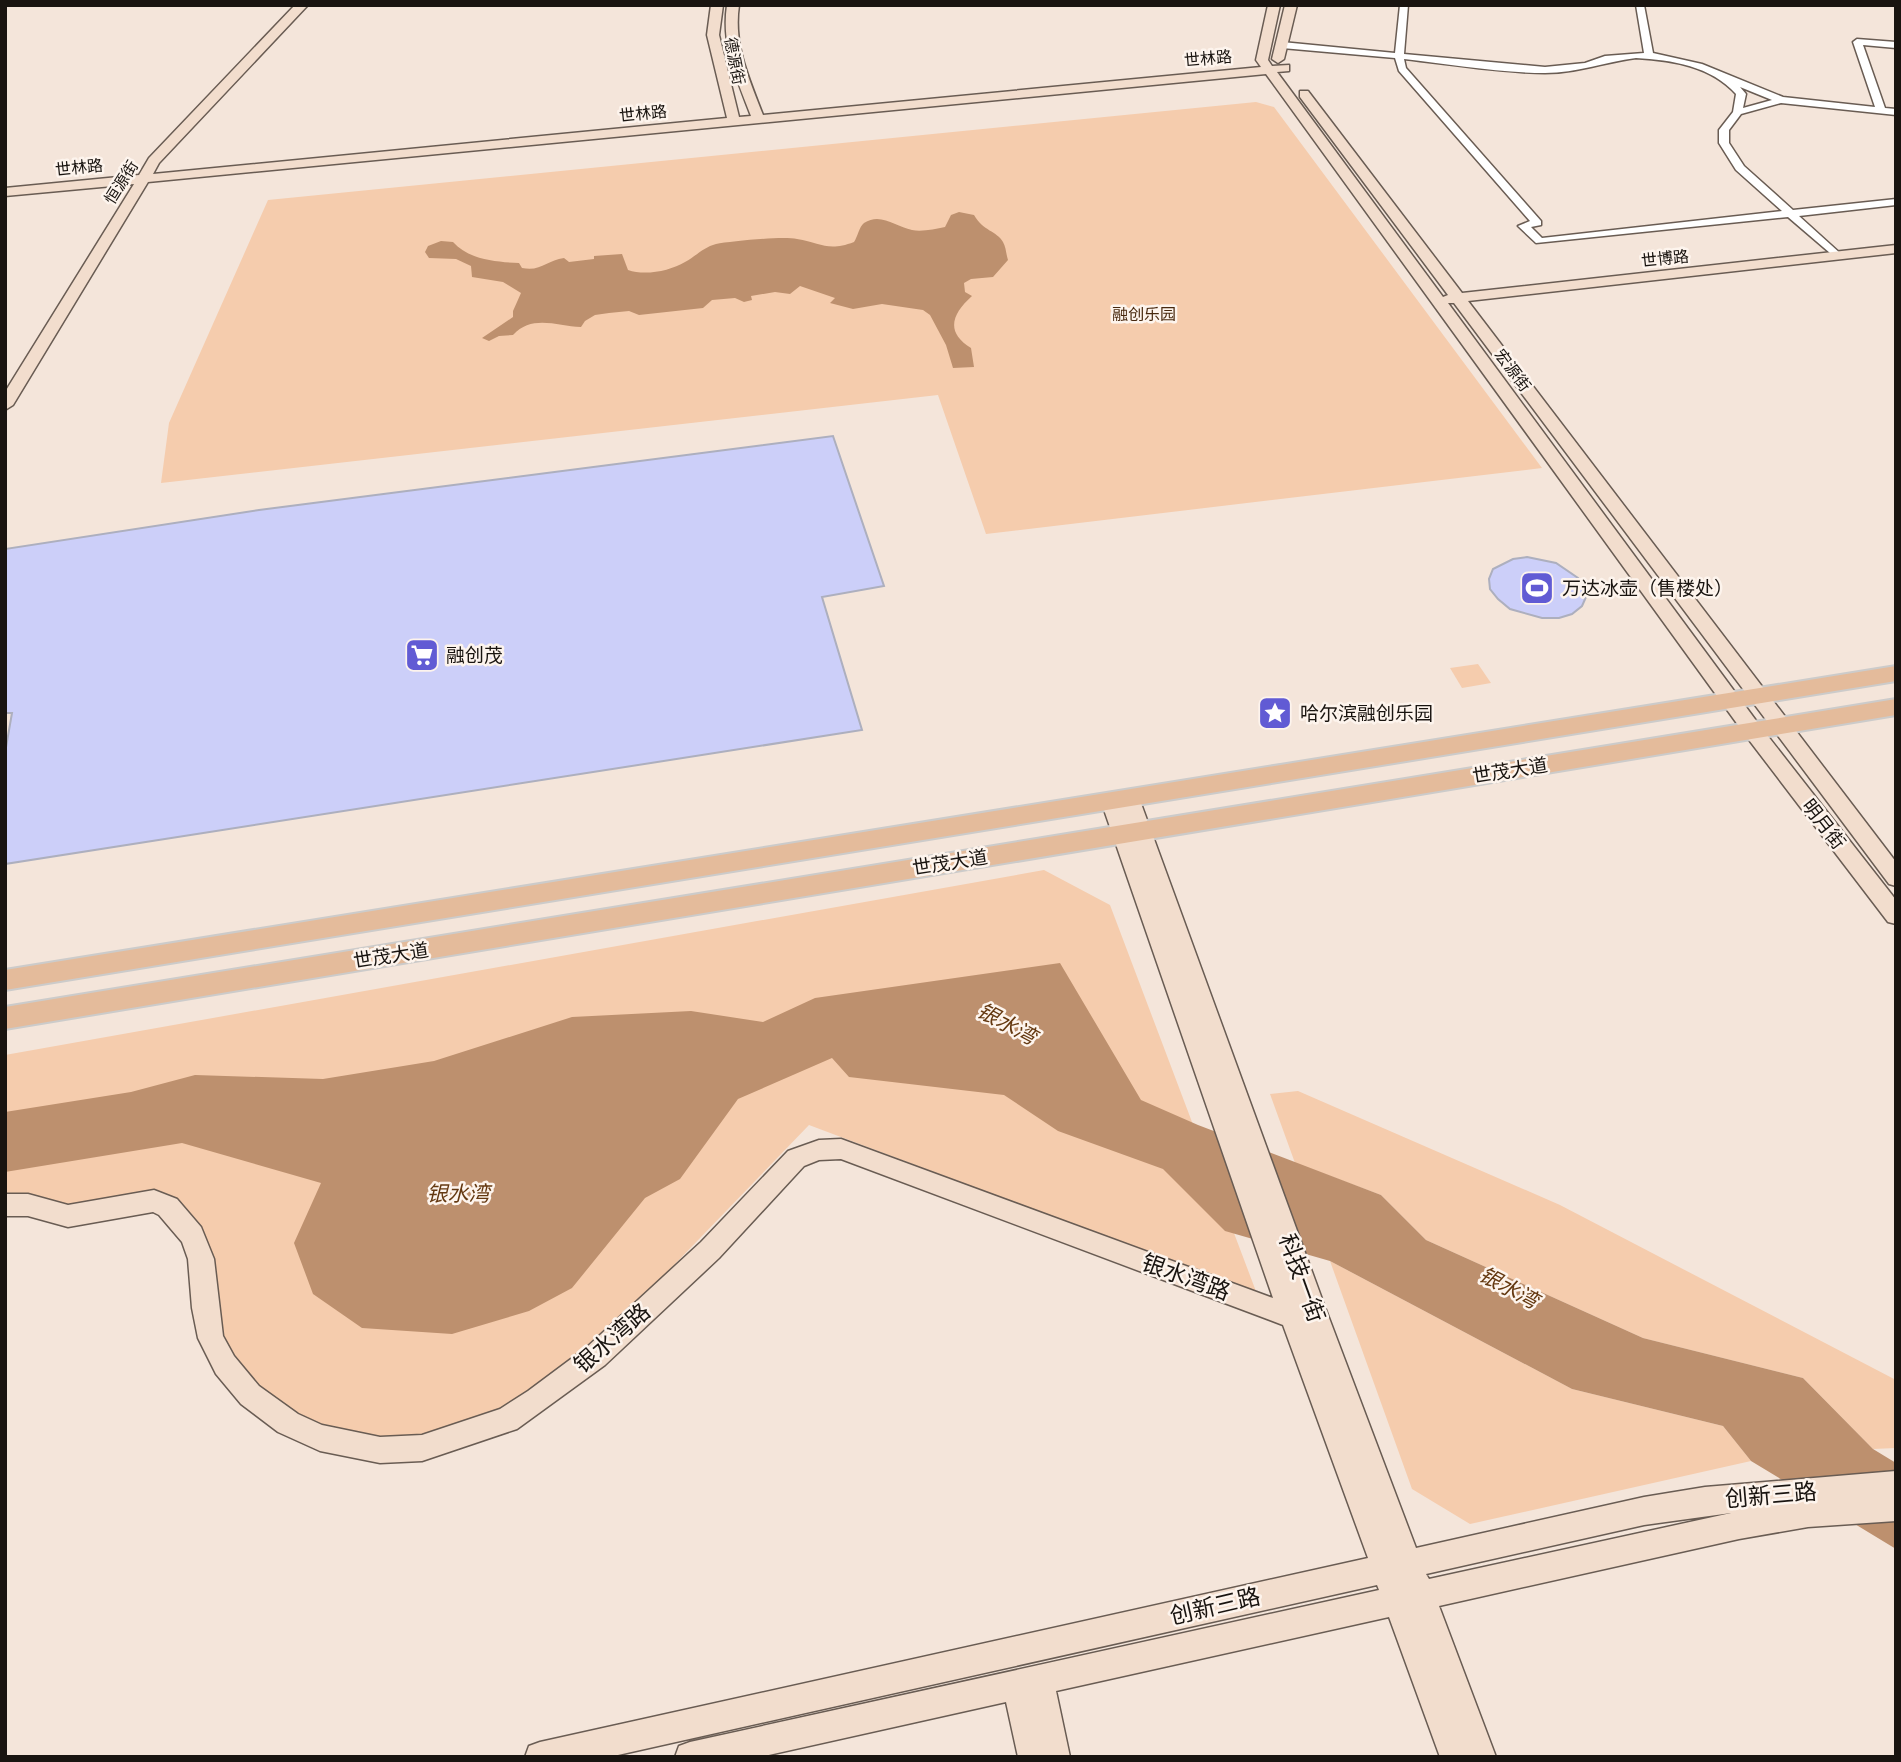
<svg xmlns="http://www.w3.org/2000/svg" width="1901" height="1762" font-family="'Asap Condensed','Noto Sans SC',sans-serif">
  <rect width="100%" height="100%" fill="#f4e5da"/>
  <g fill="#f5ccad">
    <polygon points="1256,102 1274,107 1542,468 986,534 938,395 161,483 169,423 268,200"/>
    <polygon points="1478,664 1491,683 1462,688 1450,668"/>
    <polygon points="1044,870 1110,905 1257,1294 809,1125 538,1406 378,1456 247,1400 200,1282 176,1202 5,1213 5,1055"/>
    <polygon points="1298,1091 1560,1205 1896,1380 1896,1448 1873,1449 1803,1378 1643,1338 1426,1240 1381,1195 1295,1163 1270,1094"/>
    <polygon points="1330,1261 1572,1389 1723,1426 1751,1461 1470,1524 1412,1489"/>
  </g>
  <g fill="#bd906e">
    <path d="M 959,212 L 974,215 C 983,231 997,231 1003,242 C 1006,247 1006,254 1008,260 L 993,277 L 971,279 L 964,283 L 965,292 L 972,296 C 952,314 945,332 971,348 L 974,367 L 953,368 L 946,345 L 930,315 L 923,310 L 882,304 L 853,309 L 830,303 L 835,298 L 800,286 L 790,294 L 775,292 L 751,296 L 752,300 L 744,302 L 735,298 L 712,300 L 703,308 L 639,315 L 629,311 L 609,313 L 595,315 L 585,321 L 581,327 C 557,326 532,314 513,335 L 499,336 L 489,341 L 482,338 L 513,317 L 513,311 L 521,293 L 503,282 L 472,277 L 471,266 L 456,259 L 429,258 L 425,252 L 428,246 L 441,241 L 453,242 C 469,260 497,262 519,263 L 522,268 C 541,272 547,260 564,258 L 569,262 L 594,259 L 594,256 L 622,254 L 628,270 C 645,276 670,271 685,262 C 696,256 704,247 716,244 C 731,241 783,236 797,239 C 821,243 828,252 854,242 C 858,236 859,227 864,223 C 881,212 896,227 912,230 C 922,232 935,229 945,227 L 951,215 Z"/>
    <polygon points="1060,963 1141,1100 1198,1125 1381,1195 1426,1240 1643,1338 1803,1378 1873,1449 1896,1463 1896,1549 1751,1461 1723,1426 1572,1389 1330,1261 1225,1231 1163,1169 1058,1131 1004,1095 849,1077 832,1058 738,1099 680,1179 645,1198 572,1288 529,1311 452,1334 362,1328 313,1294 294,1243 321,1183 182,1143 5,1172 5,1112 131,1092 195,1075 323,1079 434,1061 572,1017 691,1011 763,1022 815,998"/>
  </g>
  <g fill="#cccff9" stroke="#adafbe" stroke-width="2">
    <polygon points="833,436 884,586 822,597 862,730 5,864 5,753 12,713 5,713 5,549 259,510"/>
    <polygon points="1527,557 1556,563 1578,578 1585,587 1586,597 1582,606 1572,614 1559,618 1542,618 1510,609 1498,599 1490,589 1489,579 1493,569 1513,559"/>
  </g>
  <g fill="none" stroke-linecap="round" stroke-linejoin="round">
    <g stroke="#695c53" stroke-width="3">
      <path id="street" d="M 1400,5 L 1408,5 L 1404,54 L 1545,67 L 1585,63 L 1605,56 L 1644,53 L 1636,5 L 1644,5 L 1653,53 L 1702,64 L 1783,97 L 1875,107 L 1853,42 L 1857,39 L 1896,42 L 1896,48 L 1863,45 L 1885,108 L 1896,109 L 1896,115 L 1781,103 L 1741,114 L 1729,130 L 1729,143 L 1744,166 L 1793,210 L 1896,199 L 1896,205 L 1799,216 L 1841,254 L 1841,258 L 1837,259 L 1788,217 L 1536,243 L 1518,226 L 1530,221 L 1399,71 L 1395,58 L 1282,48 L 1278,45 L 1282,42 L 1395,53 ZM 1636,58 C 1672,60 1711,66 1736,94 L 1733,112 L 1719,130 L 1719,143 L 1736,170 L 1782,211 L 1542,238 L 1531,227 L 1541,225 L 1541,221 L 1406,68 L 1404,59 C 1449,64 1501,73 1545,73 C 1577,73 1605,62 1636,58 ZM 1740,87 L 1772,100 L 1743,108 L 1746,94 Z"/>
    </g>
    <g stroke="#695c53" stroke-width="3">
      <g id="secondary">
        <path d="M 295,5 L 308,5 L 159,163 L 153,174 L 727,118 L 707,35 L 711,5 L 723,5 L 719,35 L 739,117 L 751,116 C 737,79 721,46 727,5 L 739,5 C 733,45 749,78 763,115 L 1261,67 L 1256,60 L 1268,5 L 1280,5 L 1268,60 L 1272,66 L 1289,65 L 1289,71 L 1277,72 L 1443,297 L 1448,295 L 1300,97 L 1300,91 L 1308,91 L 1462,293 L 1896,245 L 1896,253 L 1468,301 L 1896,862 L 1896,886 L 1889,884 L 1454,303 L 1448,303 L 1760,726 L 1896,900 L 1896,924 L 1888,922 L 1746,736 L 1266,74 L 148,182 L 13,405 L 5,410 L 5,392 L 134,184 L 5,196 L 5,188 L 139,175 L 149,158 Z"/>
        <polygon points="1285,5 1297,5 1284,59 1278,63 1272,59"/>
        <path d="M 1129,791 L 1136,793 L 1139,798 L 1326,1310 L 1416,1548 L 1644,1497 L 1705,1487 L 1896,1471 L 1896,1521 L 1808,1527 L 1739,1539 L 1439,1606 L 1496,1757 L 1440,1757 L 1389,1617 L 1056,1691 L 1070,1757 L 1018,1757 L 1006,1702 L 760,1757 L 675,1757 L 679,1746 L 690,1742 L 1379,1590 L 1377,1585 L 609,1757 L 525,1757 L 529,1746 L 540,1742 L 1368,1558 L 1283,1325 L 841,1159 L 819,1160 L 804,1166 L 719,1258 L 605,1365 L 517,1429 L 422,1461 L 380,1463 L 320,1451 L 278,1432 L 241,1404 L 216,1374 L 198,1338 L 192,1308 L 188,1259 L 182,1242 L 159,1215 L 153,1212 L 68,1227 L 28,1216 L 5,1216 L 5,1194 L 28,1194 L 68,1205 L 154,1190 L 177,1199 L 201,1227 L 214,1259 L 223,1336 L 234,1356 L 259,1386 L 298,1414 L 322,1425 L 380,1437 L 422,1435 L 500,1409 L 528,1391 L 587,1347 L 701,1242 L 788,1151 L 819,1140 L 841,1139 L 1273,1298 L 1101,801 L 1104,796 L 1111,794 L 1119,798 L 1122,793 ZM 1731,1513 L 1429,1579 L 1426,1574 L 1644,1525 Z"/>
      </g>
    </g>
    <g stroke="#cccbca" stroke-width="4">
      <g id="primary">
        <polygon points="1896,666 1896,681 5,990 5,970"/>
        <polygon points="1896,699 1896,715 5,1029 5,1007"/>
      </g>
    </g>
    <use href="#street" fill="#fff" fill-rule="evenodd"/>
    <use href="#secondary" fill="#f2ddcd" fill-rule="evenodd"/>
    <use href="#primary" fill="#e4bb9b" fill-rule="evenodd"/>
  </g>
  <defs>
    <g id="stadium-square" transform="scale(1.75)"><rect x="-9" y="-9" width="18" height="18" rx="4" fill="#615bd4" stroke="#fdf4ed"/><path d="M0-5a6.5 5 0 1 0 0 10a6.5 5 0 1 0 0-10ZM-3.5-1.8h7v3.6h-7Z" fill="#fff"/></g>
    <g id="supermarket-square" transform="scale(1.75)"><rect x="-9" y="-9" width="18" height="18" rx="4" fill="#615bd4" stroke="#fdf4ed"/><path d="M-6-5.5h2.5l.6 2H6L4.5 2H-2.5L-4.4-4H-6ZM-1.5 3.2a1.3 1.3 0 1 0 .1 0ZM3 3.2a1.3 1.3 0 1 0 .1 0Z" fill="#fff"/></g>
    <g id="sight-square" transform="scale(1.75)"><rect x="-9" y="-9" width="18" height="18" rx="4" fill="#615bd4" stroke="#fdf4ed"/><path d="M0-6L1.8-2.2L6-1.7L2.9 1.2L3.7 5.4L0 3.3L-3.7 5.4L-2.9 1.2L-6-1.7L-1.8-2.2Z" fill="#fff"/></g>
  </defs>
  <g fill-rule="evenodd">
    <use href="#stadium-square" x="1537" y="588"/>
    <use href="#supermarket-square" x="422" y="655"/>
    <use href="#sight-square" x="1275" y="713"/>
  </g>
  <g text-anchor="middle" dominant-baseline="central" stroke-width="5" stroke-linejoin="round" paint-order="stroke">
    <g font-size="16" fill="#191410" stroke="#fdf4ed">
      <text transform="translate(1208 58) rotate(-5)">世林路</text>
      <text transform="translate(735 61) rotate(79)">德源街</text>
      <text transform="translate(643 113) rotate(-6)">世林路</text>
      <text transform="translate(79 167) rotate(-6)">世林路</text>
      <text transform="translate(121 182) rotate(-58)">恒源街</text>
      <text transform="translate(1665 258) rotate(-6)">世博路</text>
      <text transform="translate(1513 370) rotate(53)">宏源街</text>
    </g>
    <g font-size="16" fill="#48280e" stroke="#fdf4ed">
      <text x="1144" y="314">融创乐园</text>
    </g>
    <g font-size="19" fill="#191410" stroke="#fdf4ed" text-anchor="start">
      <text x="1562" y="588">万达冰壶（售楼处）</text>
      <text x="446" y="655">融创茂</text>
      <text x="1300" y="713">哈尔滨融创乐园</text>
    </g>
    <g font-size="19" fill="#191410" stroke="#fdf4ed">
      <text transform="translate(1510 770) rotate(-9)">世茂大道</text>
      <text transform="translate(1824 824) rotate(52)">明月街</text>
      <text transform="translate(950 862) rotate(-9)">世茂大道</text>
      <text transform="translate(391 955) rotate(-9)">世茂大道</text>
    </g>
    <g font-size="21" font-style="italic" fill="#643810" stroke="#fdf4ed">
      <text transform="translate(1007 1023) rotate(28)">银水湾</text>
      <text x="458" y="1193">银水湾</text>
      <text transform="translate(1509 1287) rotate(28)">银水湾</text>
    </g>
    <g font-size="23" fill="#191410" stroke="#fdf4ed">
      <text transform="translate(1186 1277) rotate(20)">银水湾路</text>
      <text transform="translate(1302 1278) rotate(70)">科技一街</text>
      <text transform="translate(612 1338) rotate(-41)">银水湾路</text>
      <text transform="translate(1771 1495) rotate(-5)">创新三路</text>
      <text transform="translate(1215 1606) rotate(-13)">创新三路</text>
    </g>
  </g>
  <rect width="1901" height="1762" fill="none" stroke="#191410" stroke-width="14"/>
</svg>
